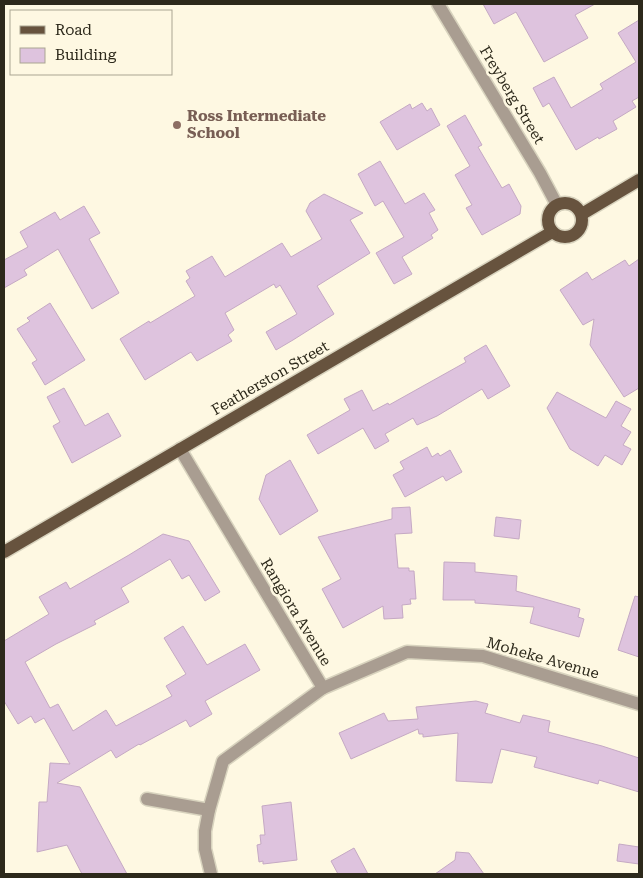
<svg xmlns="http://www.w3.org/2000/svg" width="643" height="878" font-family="'Roboto Serif',serif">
  <rect width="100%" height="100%" fill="#fef8e2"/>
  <g fill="#dec3de" stroke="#c5a9c4">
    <polygon points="483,4 595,4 575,15 588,38 544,62 516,12 494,24"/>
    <polygon points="639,20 639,97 632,101 636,107 613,121 617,129 599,139 598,137 576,150 549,103 543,107 533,88 554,77 571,108 603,89 600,84 636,62 618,33"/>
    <polygon points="422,103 427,111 431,108 440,125 397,150 380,122 410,104 412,109"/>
    <polygon points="465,115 482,145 478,147 502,188 509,184 521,206 520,214 482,235 466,208 472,205 455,175 470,166 447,126"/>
    <polygon points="380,161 405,204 424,193 435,210 429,213 438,230 431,235 433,238 402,257 412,274 394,284 376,253 404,237 383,201 375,206 358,174"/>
    <polygon points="324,194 363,213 350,220 370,253 317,286 334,314 293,340 276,350 266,332 297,314 280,285 276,288 274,284 225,313 234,330 228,335 232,341 197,361 191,352 145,380 120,339 149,321 150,323 195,296 186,281 190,278 186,271 212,256 225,277 282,243 291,257 322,239 306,211 310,203"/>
    <polygon points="84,206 100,233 89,239 119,293 92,309 58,249 24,270 27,275 4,288 4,260 28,247 20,232 55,212 60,220"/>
    <polygon points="639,259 639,388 624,397 590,345 594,319 583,325 560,290 587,272 592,280 625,260 629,266"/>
    <polygon points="50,303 85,360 45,385 32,363 37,360 17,329 30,321 27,318"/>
    <polygon points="486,345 510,386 488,399 482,389 437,416 417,425 413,418 385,434 389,441 375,449 363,428 318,454 307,435 350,410 344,399 362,390 373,411 388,403 389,405 466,362 464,358"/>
    <polygon points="64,388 85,426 108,413 121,436 72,463 53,426 60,422 47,397"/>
    <polygon points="557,392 606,418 616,401 631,409 621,426 631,432 623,445 631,449 622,465 605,455 598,466 570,449 547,408"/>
    <polygon points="427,447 432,457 438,453 440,456 450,450 462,472 446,481 443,476 405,497 393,475 404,469 400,462"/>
    <polygon points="290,460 318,511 280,535 259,499 266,475"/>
    <polygon points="410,507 412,533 395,534 398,568 409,568 409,571 414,571 416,599 410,599 411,604 402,605 403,618 384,619 383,606 343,628 322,589 341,579 318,537 392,519 392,508"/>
    <polygon points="496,517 521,520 519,539 494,536"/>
    <polygon points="163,534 189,541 220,592 205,601 189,575 182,579 170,559 121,588 129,602 94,621 96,624 56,644 25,662 50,708 58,704 73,731 106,710 116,726 172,696 166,686 186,674 164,638 183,626 207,665 245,644 260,670 205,701 212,714 190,727 186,720 140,745 139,744 116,758 111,750 57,783 80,787 127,874 82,874 67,845 37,852 39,802 47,802 50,763 70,764 44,718 35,723 31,716 18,724 4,701 4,641 49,614 39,597 66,582 70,589 129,555"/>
    <polygon points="444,562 475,563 475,572 517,576 516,591 580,609 578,617 584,619 579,637 530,623 534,607 475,603 475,600 443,600"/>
    <polygon points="635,596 639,597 639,657 618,650"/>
    <polygon points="476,701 488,704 485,713 520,723 523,715 550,721 548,732 602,746 639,758 639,792 599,780 598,784 534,767 537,757 501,749 492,783 456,781 458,733 423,737 423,734 419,734 418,729 351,759 339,733 384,713 388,721 418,719 416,707"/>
    <polygon points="291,802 297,860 263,864 263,861 259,862 257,845 261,844 260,835 265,835 262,806"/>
    <polygon points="619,844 639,847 639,864 617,861"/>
    <polygon points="354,848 368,874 338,874 331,861"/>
    <polygon points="456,852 469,853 484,874 435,874 455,860"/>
  </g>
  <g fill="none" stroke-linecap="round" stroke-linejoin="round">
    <g stroke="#d8d3be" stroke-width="15">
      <g id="minor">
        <polyline points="438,4 540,173 557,205"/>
        <polyline points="180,449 323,688"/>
        <polyline points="147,799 209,810"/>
        <polyline points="211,874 205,849 205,831 209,810 223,761 323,688 407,652 483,656 639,704"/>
      </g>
    </g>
    <g stroke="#d8d3be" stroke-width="15">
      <g id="major">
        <circle cx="565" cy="220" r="17"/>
        <polyline points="582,214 639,180"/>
        <polyline points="4,552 552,232"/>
      </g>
    </g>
    <use href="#minor" stroke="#a99d91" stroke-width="12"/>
    <use href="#major" stroke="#67533e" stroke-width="12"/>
  </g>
  <circle fill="#8d6e63" stroke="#fef8e2" stroke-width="2" cx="177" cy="125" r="5"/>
  <g text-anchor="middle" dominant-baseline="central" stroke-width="5" stroke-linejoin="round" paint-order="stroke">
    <g font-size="15" fill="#2d291b" stroke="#fef8e2">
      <text transform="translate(512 95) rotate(59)">Freyberg Street</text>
      <text transform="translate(270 378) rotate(-30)">Featherston Street</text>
      <text transform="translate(296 612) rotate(59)">Rangiora Avenue</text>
      <text transform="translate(543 658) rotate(16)">Moheke Avenue</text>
    </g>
    <g font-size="15" font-weight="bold" fill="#785e54" stroke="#fef8e2" text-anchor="start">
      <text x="187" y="116">Ross Intermediate<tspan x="187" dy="17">School</tspan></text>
    </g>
  </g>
  <rect width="643" height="878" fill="none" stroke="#2d291b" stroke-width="10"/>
  <rect x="10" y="10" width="162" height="65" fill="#fef8e2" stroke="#aaa592"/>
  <rect x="20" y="26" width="25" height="8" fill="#67533e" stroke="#aaa592"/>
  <text x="55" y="35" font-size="15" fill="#2d291b">Road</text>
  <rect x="20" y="48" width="25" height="15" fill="#dec3de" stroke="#aaa592"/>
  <text x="55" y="60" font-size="15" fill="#2d291b">Building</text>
</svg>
